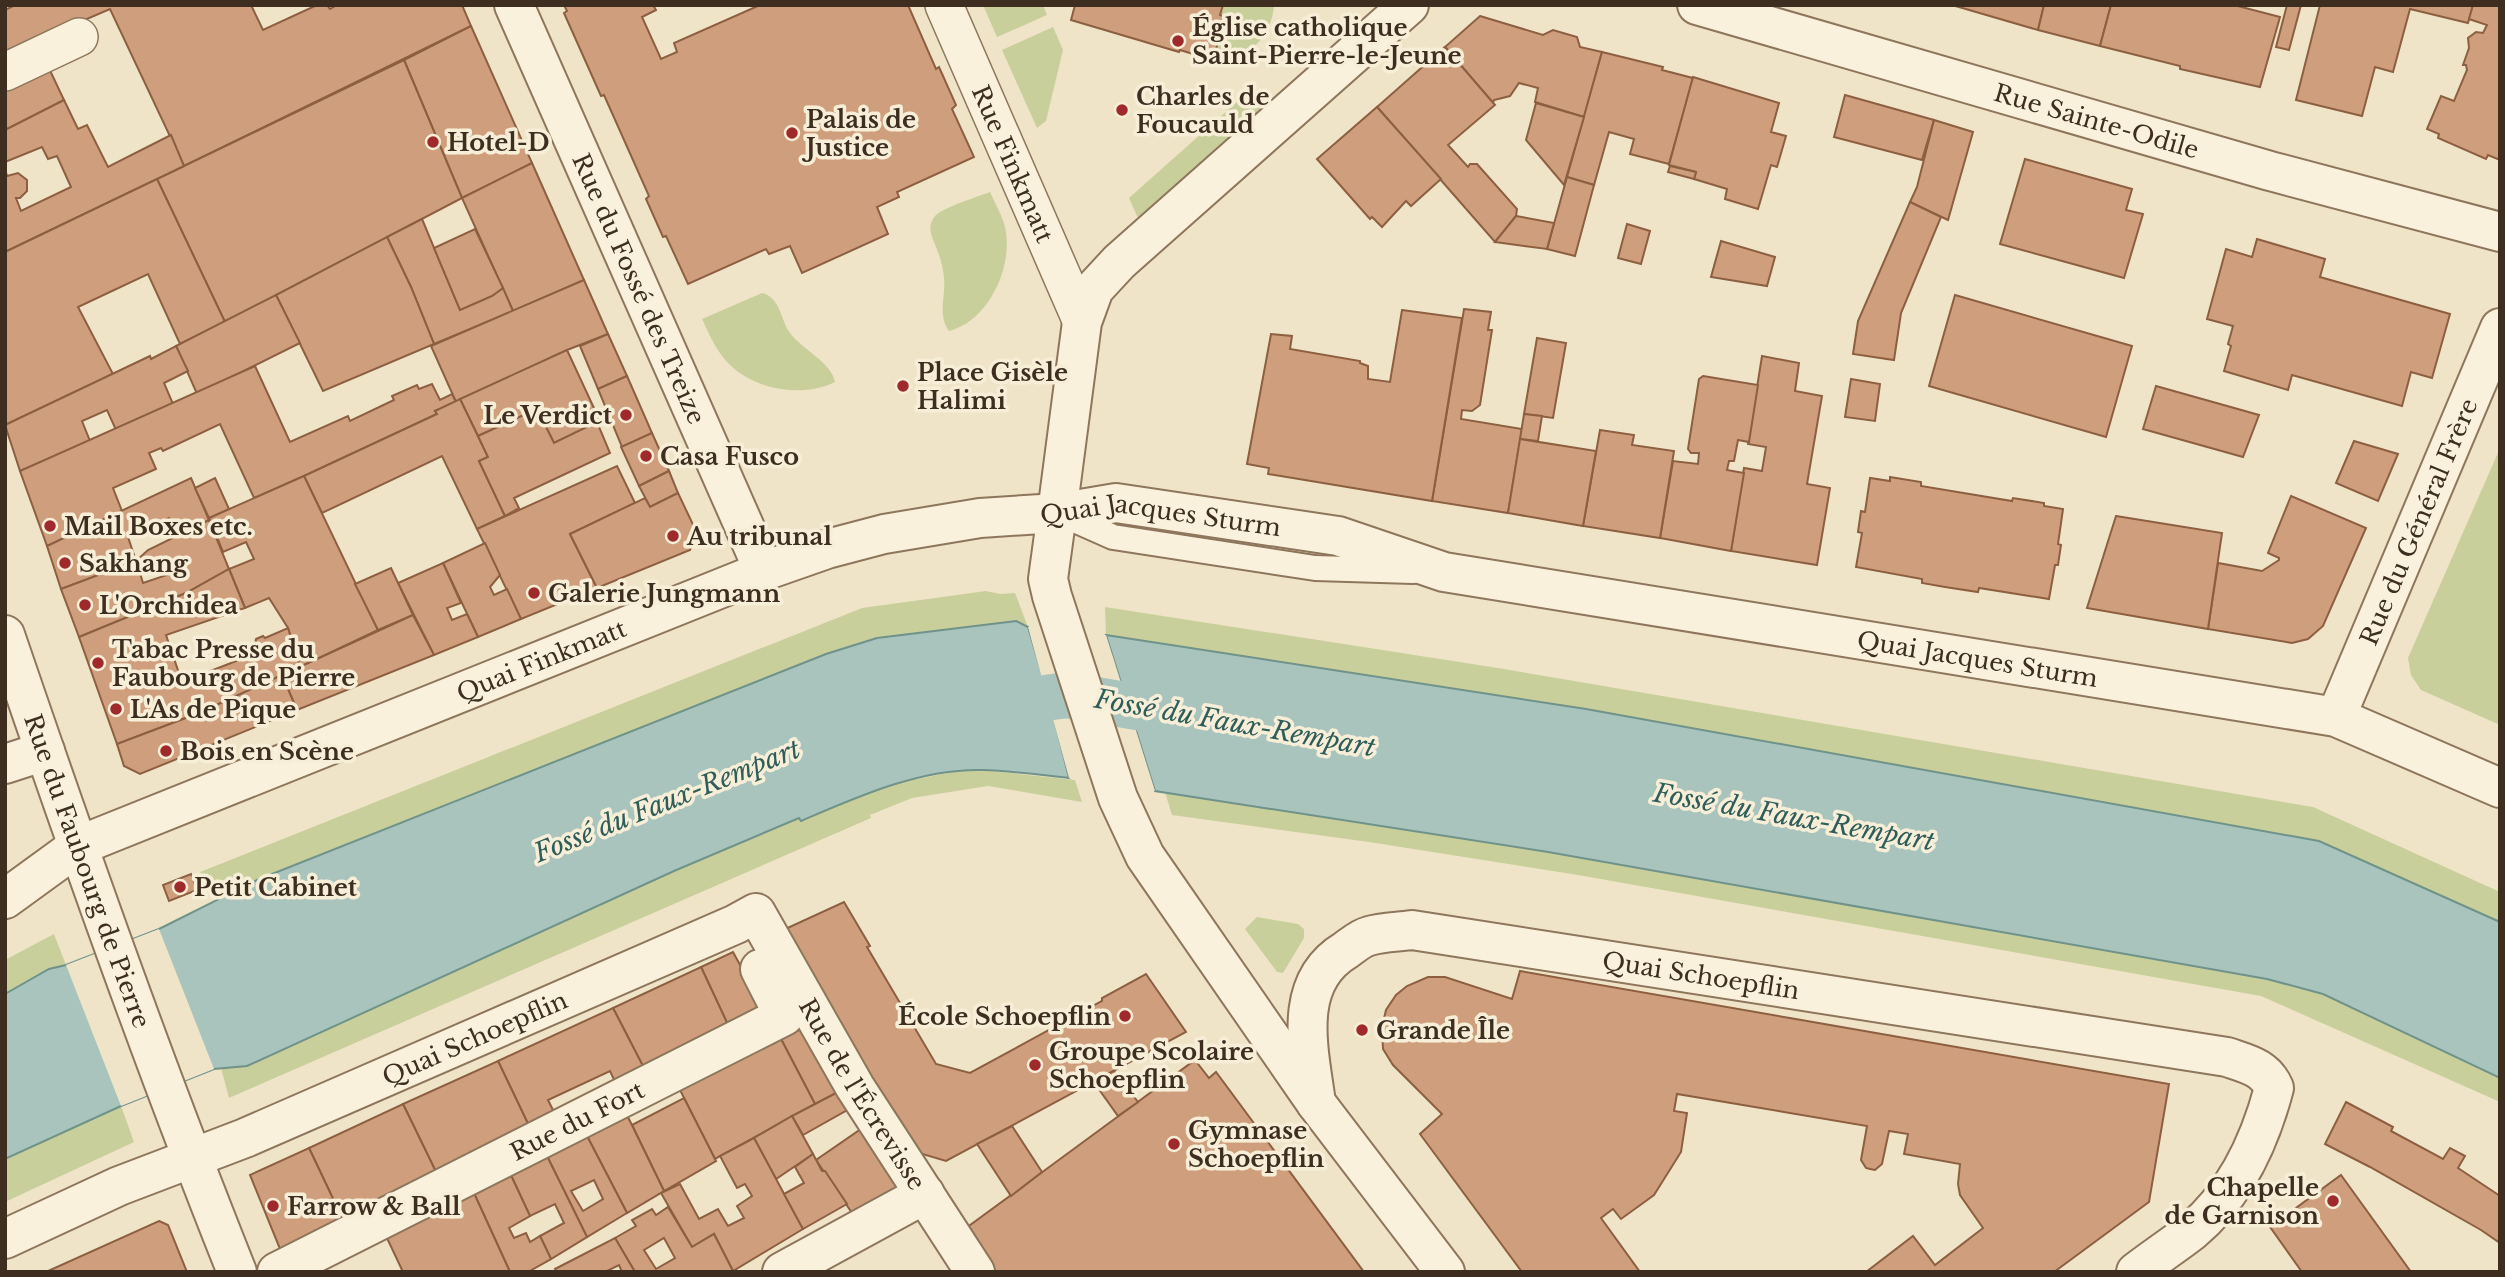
<svg xmlns="http://www.w3.org/2000/svg" width="2505" height="1277" font-family="'Libre Baskerville',serif">
  <rect width="100%" height="100%" fill="#f0e4c8"/>
  <g fill="#c9cf9b">
    <polygon points="983,5 1043,5 1047,15 997,37"/>
    <path d="M 1223,5 L 1274,5 C 1273,34 1244,68 1213,60 L 1225,17 L 1220,15 Z"/>
    <polygon points="1053,27 1063,50 1046,121 1037,128 1002,50"/>
    <polygon points="1247,93 1262,108 1138,218 1129,198"/>
    <path d="M 990,192 C 995,203 1002,215 1005,227 C 1014,266 989,321 949,331 C 937,315 946,296 944,278 C 943,265 939,254 934,242 C 930,233 928,224 935,216 C 944,207 977,197 990,192 Z"/>
    <path d="M 762,293 C 781,298 780,319 790,333 C 802,349 832,363 835,382 C 803,398 757,390 731,366 C 717,353 710,336 702,319 Z"/>
    <polygon points="2500,448 2500,725 2421,690 2411,675 2408,658"/>
    <polygon points="986,591 1000,594 1015,593 1028,627 1016,621 877,638 826,654 257,880 232,892 224,880 207,887 200,872 862,608"/>
    <polygon points="1105,607 1498,668 2313,807 2500,892 2500,922 2319,841 1586,709 1106,635"/>
    <polygon points="982,770 1075,780 1082,802 988,786 912,798 870,815 871,818 229,1098 221,1068 248,1066 674,871 799,817 801,821 889,785 957,771"/>
    <polygon points="1165,792 1548,852 2267,979 2323,994 2500,1078 2500,1102 2261,996 1578,875 1369,842 1172,815"/>
    <polygon points="1257,917 1298,924 1304,929 1304,938 1283,973 1277,972 1245,929"/>
    <polygon points="54,934 66,965 49,969 5,994 5,960"/>
    <polygon points="121,1106 134,1142 5,1202 5,1159"/>
  </g>
  <g fill="#a9c4bc" stroke="#6f938a" stroke-width="2">
    <path d="M 1016,621 L 1028,627 L 1049,698 L 1069,778 C 1041,775 1012,771 983,770 C 921,768 857,797 801,821 L 799,818 L 674,871 L 247,1066 L 214,1069 L 121,1106 L 5,1159 L 5,994 L 49,969 L 66,965 L 159,929 L 257,880 L 826,654 L 877,638 Z"/>
    <polygon points="1106,635 1586,709 2319,841 2500,922 2500,1078 2323,994 2267,979 1548,852 1155,791"/>
  </g>
  <g fill="#f0e4c8">
    <polygon points="1028,627 1031,627 1052,697 1073,779 1069,778"/>
    <polygon points="1103,635 1106,635 1155,791 1151,790"/>
    <polygon points="159,929 214,1069 121,1106 66,965"/>
  </g>
  <g fill="none" stroke-linecap="round" stroke-linejoin="round">
    <polyline stroke="#a9c4bc" stroke-width="46" points="987,706 1067,695 1189,716"/>
  </g>
  <g fill="#cf9f7d" stroke="#8d5f41" stroke-width="2" fill-rule="evenodd">
    <polygon points="15,5 251,5 263,30 317,5 327,5 330,9 337,5 462,5 471,26 184,166 110,9 5,54 5,10"/>
    <polygon points="564,5 653,5 656,10 642,17 661,59 677,52 674,43 760,5 908,5 936,69 939,67 956,105 952,109 974,157 897,192 899,197 877,207 888,234 802,273 790,246 769,254 766,249 688,284 666,236 663,237 646,199 649,196 604,95 601,96 564,13 567,11"/>
    <polygon points="1075,5 1223,5 1220,15 1225,17 1213,60 1180,50 1179,52 1071,20"/>
    <polygon points="1952,5 2044,5 2038,30"/>
    <polygon points="2044,5 2111,5 2100,46 2038,30"/>
    <polygon points="2111,5 2234,5 2280,17 2260,87 2180,69 2180,66 2100,46"/>
    <polygon points="2287,5 2301,5 2289,50 2276,47"/>
    <polygon points="2320,5 2473,5 2468,23 2410,9 2393,72 2375,67 2362,116 2296,100"/>
    <polygon points="2473,5 2500,5 2500,160 2488,155 2486,159 2438,138 2439,134 2427,129 2441,96 2454,101 2467,70 2466,65 2463,65 2469,48 2468,38 2476,32 2483,33 2487,25 2469,19"/>
    <polygon points="1480,16 1543,35 1553,30 1577,37 1580,47 1602,52 1584,117 1535,102 1538,88 1519,83 1510,96 1494,100 1493,103 1445,47"/>
    <polygon points="471,26 532,163 462,198 404,60"/>
    <polygon points="1445,47 1495,105 1448,145 1468,167 1470,164 1477,164 1517,209 1516,216 1495,242 1377,107"/>
    <polygon points="1602,52 1663,67 1662,70 1693,78 1669,164 1630,154 1634,139 1609,132 1594,185 1567,177"/>
    <polygon points="404,60 462,198 225,322 157,179"/>
    <polygon points="46,62 64,100 5,130 5,81"/>
    <polygon points="1693,77 1779,103 1771,132 1786,136 1777,167 1771,165 1758,209 1725,199 1727,189 1694,179 1696,172 1669,165"/>
    <polygon points="1845,95 1934,120 1922,160 1834,137"/>
    <polygon points="64,100 78,129 87,125 108,167 171,135 184,166 5,252 5,169 7,176 18,173 27,180 27,191 20,198 16,198 21,211 71,187 57,156 48,159 42,147 5,162 5,130"/>
    <polygon points="1536,103 1584,117 1564,185 1526,140"/>
    <polygon points="1377,107 1441,179 1411,206 1406,201 1382,227 1372,217 1370,219 1317,159"/>
    <polygon points="1934,120 1973,132 1948,220 1910,202 1917,187"/>
    <polygon points="2025,159 2132,189 2126,210 2143,214 2124,278 2000,244"/>
    <polygon points="532,163 584,280 513,311 462,198"/>
    <polygon points="1670,166 1696,172 1694,179 1668,172"/>
    <polygon points="1567,177 1594,185 1575,256 1547,249"/>
    <polygon points="157,179 225,322 180,344 148,274 78,307 113,374 5,425 5,252"/>
    <polygon points="1910,202 1941,217 1901,313 1894,360 1853,354 1858,321"/>
    <polygon points="1516,216 1554,223 1547,249 1495,242"/>
    <polygon points="422,219 460,310 492,296 503,288 513,311 434,344 411,287 387,237"/>
    <polygon points="1627,224 1650,231 1641,264 1618,258"/>
    <polygon points="475,229 503,288 492,296 460,310 434,248"/>
    <polygon points="387,237 411,287 434,344 323,391 276,295"/>
    <polygon points="2257,239 2325,259 2320,277 2450,314 2432,378 2411,372 2402,406 2292,375 2288,390 2224,371 2231,346 2228,344 2233,326 2207,319 2226,249 2252,257"/>
    <polygon points="1721,241 1775,257 1767,286 1711,277"/>
    <polygon points="584,280 608,334 567,350 456,402 431,346"/>
    <polygon points="276,295 300,343 197,394 176,346"/>
    <polygon points="1955,295 2132,346 2106,437 1929,386"/>
    <polygon points="1464,309 1491,312 1488,330 1492,330 1480,405 1472,411 1462,410 1461,419 1522,429 1508,513 1432,501"/>
    <polygon points="1402,310 1462,318 1432,501 1268,474 1269,468 1247,464 1271,334 1292,336 1290,349 1360,361 1360,363 1368,366 1368,379 1390,382"/>
    <polygon points="608,334 627,376 598,389 580,346"/>
    <polygon points="1537,338 1566,343 1553,418 1524,414"/>
    <polygon points="176,346 188,371 164,383 173,404 116,430 107,410 82,421 90,441 20,471 5,425 150,356 151,359"/>
    <polygon points="567,350 600,421 554,443 537,409 478,436 460,399"/>
    <polygon points="1762,356 1799,363 1795,391 1822,396 1807,484 1830,488 1817,565 1731,551 1744,468 1762,471 1766,447 1748,444"/>
    <polygon points="255,366 290,442 348,416 350,421 394,400 392,396 417,385 419,389 432,384 440,400 452,394 456,402 435,411 437,414 304,476 254,498 220,424 163,451 161,448 149,453 156,469 113,488 122,511 47,546 20,471"/>
    <polygon points="627,376 652,433 622,447 598,389"/>
    <polygon points="1703,376 1758,385 1749,442 1738,440 1734,461 1729,461 1727,470 1744,473 1731,551 1660,538 1673,461 1698,464 1699,453 1691,453 1688,449 1699,379"/>
    <polygon points="1851,379 1880,384 1875,421 1845,417"/>
    <polygon points="2156,386 2259,415 2243,457 2143,429"/>
    <polygon points="460,399 488,457 479,461 505,516 477,529 442,456 322,513 304,476 437,414 435,411"/>
    <polygon points="537,409 554,443 597,422 610,453 514,498 519,508 505,516 479,461 488,457 478,436"/>
    <polygon points="1524,414 1542,416 1538,441 1520,439"/>
    <polygon points="1600,430 1634,435 1632,445 1674,451 1660,538 1583,526"/>
    <polygon points="652,433 669,471 639,486 621,447"/>
    <polygon points="1520,439 1596,451 1583,526 1508,513"/>
    <polygon points="2354,441 2398,454 2378,501 2336,483"/>
    <polygon points="617,466 635,503 570,534 597,588 521,619 477,529"/>
    <polygon points="669,471 678,493 650,507 639,486"/>
    <polygon points="304,476 378,630 300,667 288,628 269,598 245,608 229,569 254,559 246,542 223,552 209,518"/>
    <polygon points="1890,477 1921,482 1921,486 2012,501 2013,498 2044,503 2044,506 2063,509 2058,544 2061,545 2058,565 2055,565 2049,599 1979,588 1978,592 1945,587 1922,583 1922,579 1856,567 1862,533 1858,532 1861,511 1865,512 1870,478 1890,481"/>
    <polygon points="191,478 209,520 177,536 169,518 128,537 136,561 61,589 47,546"/>
    <polygon points="215,478 229,509 209,518 195,488"/>
    <polygon points="678,493 697,533 690,550 597,588 570,534 645,498 650,507"/>
    <polygon points="2291,496 2366,528 2323,626 2308,639 2292,643 2208,629 2218,563 2262,571 2279,560 2279,558 2268,553"/>
    <polygon points="2116,516 2222,533 2208,629 2087,608"/>
    <path d="M 209,520 L 229,569 L 186,593 L 79,637 L 61,589 L 136,561 L 148,550 ZM 168,561 L 173,573 L 143,583 L 140,573 Z"/>
    <polygon points="485,543 500,575 490,587 494,595 507,589 521,619 478,637 443,563"/>
    <polygon points="443,563 461,603 447,608 452,620 467,614 478,637 434,655 398,583"/>
    <polygon points="391,568 413,615 378,630 355,584"/>
    <polygon points="229,569 245,608 166,635 182,682 257,653 255,645 256,639 263,636 265,638 288,628 300,667 199,713 117,744 79,637 186,593"/>
    <polygon points="413,615 434,655 297,710 282,675"/>
    <polygon points="282,675 297,710 140,774 124,766 117,744 199,713"/>
    <polygon points="191,874 197,890 169,901 163,885"/>
    <polygon points="844,902 870,946 867,947 936,1064 970,1073 1102,1001 1102,998 1146,974 1186,1032 946,1161 912,1151 781,931"/>
    <polygon points="733,952 764,1009 729,1027 701,967"/>
    <polygon points="701,967 729,1027 645,1070 613,1008"/>
    <polygon points="1520,971 2169,1084 2149,1202 2054,1272 1866,1272 1913,1236 1935,1265 1983,1228 1960,1195 1958,1184 1960,1164 1904,1154 1908,1134 1889,1131 1882,1164 1875,1170 1870,1169 1866,1168 1861,1160 1867,1126 1677,1094 1674,1111 1687,1113 1681,1152 1654,1195 1621,1219 1613,1209 1601,1218 1640,1272 1522,1272 1420,1134 1442,1114 1393,1065 1383,1049 1382,1027 1386,1010 1396,995 1407,986 1428,977 1445,977 1512,999"/>
    <polygon points="613,1008 645,1070 616,1084 610,1071 548,1100 555,1114 530,1128 498,1061"/>
    <polygon points="805,1027 840,1091 815,1104 781,1039"/>
    <polygon points="781,1039 815,1104 715,1159 680,1090"/>
    <polygon points="1195,1060 1209,1078 1216,1072 1364,1272 992,1272 962,1231"/>
    <polygon points="498,1061 530,1128 438,1176 403,1104"/>
    <polygon points="1114,1071 1138,1102 1118,1116 1093,1081"/>
    <polygon points="840,1091 849,1109 803,1135 792,1116"/>
    <polygon points="684,1098 716,1161 664,1191 632,1125"/>
    <polygon points="2346,1102 2393,1127 2391,1131 2443,1159 2450,1148 2465,1156 2458,1168 2500,1196 2500,1243 2481,1230 2370,1167 2325,1144"/>
    <polygon points="403,1104 438,1176 345,1224 309,1148"/>
    <polygon points="627,1115 664,1191 627,1213 586,1134"/>
    <polygon points="792,1116 813,1154 776,1179 754,1138"/>
    <polygon points="1012,1126 1042,1172 1011,1196 977,1144"/>
    <polygon points="861,1129 899,1187 852,1213 816,1160"/>
    <path d="M 586,1134 L 627,1213 L 587,1237 L 546,1154 ZM 594,1180 L 603,1199 L 583,1211 L 571,1191 Z"/>
    <polygon points="754,1138 803,1229 733,1271 714,1234 692,1247 661,1193 680,1184 699,1219 718,1209 728,1226 744,1218 737,1206 752,1196 745,1184 737,1188 720,1156"/>
    <polygon points="309,1148 345,1224 282,1254 250,1175"/>
    <polygon points="546,1154 587,1237 551,1259 540,1236 564,1223 555,1204 530,1216 509,1171"/>
    <polygon points="813,1154 822,1171 825,1171 847,1204 803,1229 784,1194 804,1183 795,1167"/>
    <polygon points="509,1171 530,1216 509,1228 514,1238 526,1233 530,1242 540,1236 551,1259 528,1272 510,1272 473,1191"/>
    <polygon points="2341,1175 2411,1272 2302,1272 2270,1227"/>
    <polygon points="473,1191 510,1272 403,1272 386,1236"/>
    <path d="M 668,1207 L 692,1247 L 714,1234 L 733,1271 L 635,1272 L 615,1238 L 636,1226 L 632,1220 L 652,1209 L 656,1215 ZM 664,1238 L 675,1258 L 656,1269 L 644,1250 Z"/>
    <polygon points="159,1221 168,1225 187,1272 46,1272"/>
    <polygon points="615,1238 635,1272 622,1272 619,1265 605,1272 557,1272 555,1269"/>
  </g>
  <g fill="none" stroke-linecap="round" stroke-linejoin="round">
    <g stroke="#8d765c" stroke-width="28">
      <polyline id="service" points="1061,514 1113,537 1315,568 1413,571"/>
    </g>
    <g stroke="#8d765c" stroke-width="40">
      <g id="pedestrian">
        <path id="s1" d="M 944,5 L 1082,322"/>
        <polyline points="5,72 79,37"/>
      </g>
    </g>
    <g stroke="#8d765c" stroke-width="42">
      <g id="minor">
        <path id="s2" d="M 514,5 L 764,571"/>
        <path id="s3" d="M 1697,5 L 2270,171 L 2500,232"/>
        <polyline points="1057,513 1048,579 1052,596 1118,798 1145,856 1316,1103 1445,1272"/>
        <path id="s4" d="M 5,635 C 78,849 153,1062 237,1272"/>
        <path id="s5" d="M 2336,717 L 2500,328"/>
        <polyline points="5,764 45,751"/>
        <polyline points="5,899 78,846"/>
        <path id="s6" d="M 1316,1103 C 1309,1050 1291,983 1346,950 C 1353,945 1361,938 1369,936 C 1382,932 1399,932 1412,930 L 2227,1057 C 2247,1064 2265,1067 2274,1088 C 2260,1141 2235,1195 2192,1231 C 2174,1245 2154,1258 2136,1272"/>
        <path id="s7" d="M 5,1239 L 119,1186 L 245,1138 L 736,924 L 756,913 L 855,1087 L 975,1272"/>
        <path id="s8" d="M 277,1272 L 784,1016 L 760,969"/>
        <polyline points="782,1272 925,1194"/>
      </g>
    </g>
    <g stroke="#8d765c" stroke-width="42">
      <g id="tertiary">
        <polyline points="1057,513 1082,322 1094,289 1119,262 1409,5"/>
        <path id="s9" d="M 78,846 L 764,571 L 827,549 L 884,534 L 980,518 L 1057,513 L 1116,503 L 1338,536 L 1444,572 L 2336,717 L 2500,788"/>
      </g>
    </g>
    <use href="#service" stroke="#faf1dc" stroke-width="24"/>
    <use href="#pedestrian" stroke="#faf1dc" stroke-width="37"/>
    <use href="#minor" stroke="#faf1dc" stroke-width="38"/>
    <use href="#tertiary" stroke="#faf1dc" stroke-width="38"/>
  </g>
  <g fill="#9e2a2b" stroke="#f7eed8" stroke-width="2.5">
    <circle cx="1178" cy="41" r="7"/>
    <circle cx="1122" cy="110" r="7"/>
    <circle cx="792" cy="133" r="7"/>
    <circle cx="433" cy="142" r="7"/>
    <circle cx="903" cy="386" r="7"/>
    <circle cx="626" cy="415" r="7"/>
    <circle cx="646" cy="456" r="7"/>
    <circle cx="50" cy="526" r="7"/>
    <circle cx="673" cy="536" r="7"/>
    <circle cx="65" cy="563" r="7"/>
    <circle cx="534" cy="593" r="7"/>
    <circle cx="85" cy="605" r="7"/>
    <circle cx="98" cy="663" r="7"/>
    <circle cx="116" cy="709" r="7"/>
    <circle cx="166" cy="751" r="7"/>
    <circle cx="180" cy="887" r="7"/>
    <circle cx="1125" cy="1016" r="7"/>
    <circle cx="1362" cy="1030" r="7"/>
    <circle cx="1035" cy="1065" r="7"/>
    <circle cx="1174" cy="1144" r="7"/>
    <circle cx="2333" cy="1201" r="7"/>
    <circle cx="273" cy="1206" r="7"/>
  </g>
  <g text-anchor="middle" dominant-baseline="central" stroke-width="7" stroke-linejoin="round" paint-order="stroke">
    <g font-size="24" font-weight="bold" fill="#3d2e20" stroke="#f7eed8" text-anchor="start">
      <text x="1192" y="27">Église catholique<tspan x="1192" dy="28">Saint-Pierre-le-Jeune</tspan></text>
      <text x="1136" y="96">Charles de<tspan x="1136" dy="28">Foucauld</tspan></text>
      <text x="806" y="119">Palais de<tspan x="806" dy="28">Justice</tspan></text>
      <text x="447" y="142">Hotel-D</text>
      <text x="917" y="372">Place Gisèle<tspan x="917" dy="28">Halimi</tspan></text>
      <text x="612" y="415" text-anchor="end">Le Verdict</text>
      <text x="660" y="456">Casa Fusco</text>
      <text x="64" y="526">Mail Boxes etc.</text>
      <text x="687" y="536">Au tribunal</text>
      <text x="79" y="563">Sakhang</text>
      <text x="548" y="593">Galerie Jungmann</text>
      <text x="99" y="605">L'Orchidea</text>
      <text x="112" y="649">Tabac Presse du<tspan x="112" dy="28">Faubourg de Pierre</tspan></text>
      <text x="130" y="709">L'As de Pique</text>
      <text x="180" y="751">Bois en Scène</text>
      <text x="194" y="887">Petit Cabinet</text>
      <text x="1111" y="1016" text-anchor="end">École Schoepflin</text>
      <text x="1376" y="1030">Grande Île</text>
      <text x="1049" y="1051">Groupe Scolaire<tspan x="1049" dy="28">Schoepflin</tspan></text>
      <text x="1188" y="1130">Gymnase<tspan x="1188" dy="28">Schoepflin</tspan></text>
      <text x="2319" y="1187" text-anchor="end">Chapelle<tspan x="2319" dy="28">de Garnison</tspan></text>
      <text x="287" y="1206">Farrow &amp; Ball</text>
    </g>
    <g font-size="24" fill="#3d2e20" stroke="#f7eed8">
      <text stroke="none"><textPath href="#s3" startOffset="416">Rue Sainte-Odile</textPath></text>
      <text stroke="none"><textPath href="#s1" startOffset="173">Rue Finkmatt</textPath></text>
      <text stroke="none"><textPath href="#s2" startOffset="310">Rue du Fossé des Treize</textPath></text>
      <text stroke="none"><textPath href="#s5" startOffset="212">Rue du Général Frère</textPath></text>
      <text stroke="none"><textPath href="#s9" startOffset="1144">Quai Jacques Sturm</textPath></text>
      <text stroke="none"><textPath href="#s9" startOffset="1976">Quai Jacques Sturm</textPath></text>
      <text stroke="none"><textPath href="#s9" startOffset="499">Quai Finkmatt</textPath></text>
      <text stroke="none"><textPath href="#s4" startOffset="250">Rue du Faubourg de Pierre</textPath></text>
      <text stroke="none"><textPath href="#s6" startOffset="530">Quai Schoepflin</textPath></text>
      <text stroke="none"><textPath href="#s7" startOffset="511">Quai Schoepflin</textPath></text>
      <text stroke="none"><textPath href="#s7" startOffset="1029">Rue de l'Écrevisse</textPath></text>
      <text stroke="none"><textPath href="#s8" startOffset="336">Rue du Fort</textPath></text>
    </g>
    <g font-size="26" font-style="italic" fill="#2f5d5a" stroke="#f7eed8">
      <text transform="translate(1235 723) rotate(10)">Fossé du Faux-Rempart</text>
      <text transform="translate(667 801) rotate(-22)">Fossé du Faux-Rempart</text>
      <text transform="translate(1794 817) rotate(10)">Fossé du Faux-Rempart</text>
    </g>
  </g>
  <rect width="2505" height="1277" fill="none" stroke="#3d2e20" stroke-width="14"/>
</svg>
